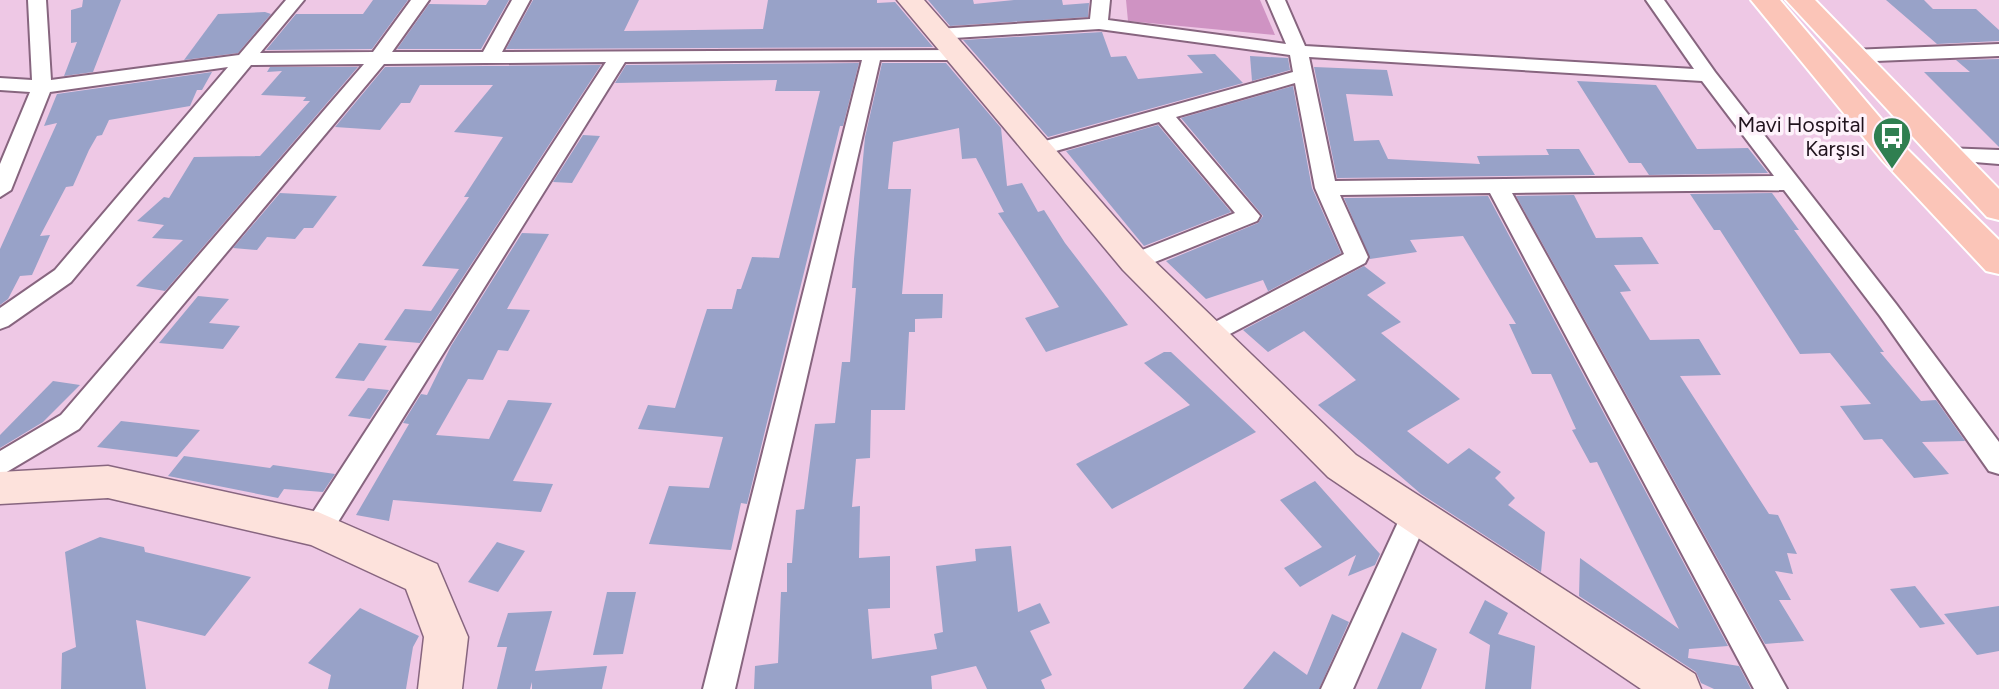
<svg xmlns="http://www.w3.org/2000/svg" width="1999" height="689" font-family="Figtree,sans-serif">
  <rect width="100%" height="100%" fill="#eec8e5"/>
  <polygon fill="#cf93c3" points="1126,0 1260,0 1275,35 1128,21"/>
  <g fill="#98a2c8">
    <polygon points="83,0 121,0 93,72 64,76 77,42 71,43 71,10 82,7"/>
    <polygon points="373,0 408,0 372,49 266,50 296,14 363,14"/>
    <polygon points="489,0 509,0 481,49 397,49 429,4 486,5"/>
    <polygon points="533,0 639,0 624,31 763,29 768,0 877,0 877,3 895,2 933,47 506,49"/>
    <polygon points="928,0 973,0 974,4 1014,0 1062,0 1063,5 1089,3 1088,17 950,26"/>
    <polygon points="1886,0 1924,0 1933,9 1976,9 1999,30 1999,41 1937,44"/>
    <polygon points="265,12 271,14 238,53 184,60 218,14"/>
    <polygon points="1102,32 1111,57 1126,56 1138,79 1203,73 1187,55 1215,54 1243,83 1048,137 963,40"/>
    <polygon points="1250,56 1288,58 1290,70 1252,81"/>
    <polygon points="1999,59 1999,147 1924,72 1970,72 1956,60"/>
    <polygon points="859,63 843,126 840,126 747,504 741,503 731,550 649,544 669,486 709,488 723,437 638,429 648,405 675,408 707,309 732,309 737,289 741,289 752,257 779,258 820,91 775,91 777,80 615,83 626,65"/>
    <polygon points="882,63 946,63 1001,128 1007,186 1022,183 1038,212 1044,210 1065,243 1128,325 1046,352 1025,318 1059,307 998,213 1004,212 976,158 962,159 959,128 893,142 888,189 911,189 902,294 943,294 942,318 915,319 915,332 909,332 905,410 871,410 870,458 856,459 852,507 860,506 859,558 890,556 890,608 868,609 872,659 937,649 934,634 943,632 936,566 976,561 975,549 1011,546 1018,612 1040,603 1050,623 1030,631 1052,675 1041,680 1045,689 987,689 976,666 931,676 932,689 754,689 755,666 778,663 781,592 787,592 787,563 792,563 796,510 804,509 815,424 835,423 842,362 850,362 856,288 852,288 854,259 865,137"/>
    <polygon points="601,65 420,343 384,340 405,309 431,311 459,269 422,266 469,197 464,197 503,137 454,132 493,85 420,85 410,103 401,103 380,130 335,127 385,67"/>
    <polygon points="270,67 358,67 165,291 136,286 183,240 152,238 164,225 137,221 164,197 169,198 194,157 260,156 310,101 303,101 306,97 261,95 282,71 267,72"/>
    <polygon points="1314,67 1387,70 1393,96 1346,94 1354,141 1379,140 1388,159 1480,164 1477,156 1549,155 1546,149 1579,149 1595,175 1337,178"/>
    <polygon points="212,72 202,90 197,90 190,106 109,120 102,135 97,136 89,150 73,186 66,187 40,236 50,235 32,275 20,276 8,299 0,305 0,249 57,123 44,126 57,94"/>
    <polygon points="1577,81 1656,85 1697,149 1748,148 1768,173 1649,175 1641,163 1629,163"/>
    <polygon points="1293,86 1312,188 1341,253 1263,294 1268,291 1263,280 1206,299 1166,261 1258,223 1263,216 1181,118"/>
    <polygon points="1158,125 1231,212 1144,246 1066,151"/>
    <polygon points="583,135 600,136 572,183 553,182"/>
    <polygon points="280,193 337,196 313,228 304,228 295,239 267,237 257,250 233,248"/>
    <polygon points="1772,193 1799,230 1794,230 1884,352 1880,352 1921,401 1936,400 1965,441 1922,442 1949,474 1914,478 1882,439 1864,440 1840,406 1871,404 1830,353 1800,354 1720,230 1714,230 1690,194"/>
    <polygon points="1574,195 1596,238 1642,237 1659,264 1614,265 1631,291 1620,292 1650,340 1699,339 1721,375 1680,376 1769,514 1778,515 1797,554 1787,553 1793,574 1775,571 1791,600 1779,600 1804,641 1765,644 1516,196"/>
    <polygon points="1488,196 1728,646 1689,649 1688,658 1739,666 1751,689 1714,689 1701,683 1696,672 1579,596 1580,558 1679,629 1597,462 1590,463 1572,430 1576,429 1551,374 1532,374 1509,324 1516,324 1463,236 1410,240 1417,252 1370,259 1344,198"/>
    <polygon points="522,233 549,234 507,309 530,310 508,351 498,350 483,380 468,379 436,435 489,439 508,400 552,403 513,481 553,484 541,512 393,500 389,521 356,515 409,424 403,423 421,394 427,395 451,346"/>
    <polygon points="1364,266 1386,283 1367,295 1401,322 1381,333 1460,399 1407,431 1448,464 1469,448 1501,472 1495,478 1515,498 1508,505 1545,532 1541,572 1421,494 1318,405 1356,380 1304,331 1268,352 1243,330"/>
    <polygon points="198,296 229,299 209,323 240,326 223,349 159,343"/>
    <polygon points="359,343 387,346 364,381 335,378"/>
    <polygon points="1164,352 1171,352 1256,432 1112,509 1076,464 1190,405 1144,363"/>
    <polygon points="53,381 80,385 43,422 0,448 0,435"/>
    <polygon points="368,388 389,390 370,419 348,416"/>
    <polygon points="121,421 200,430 177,457 97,447"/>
    <polygon points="184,456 270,468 273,465 335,474 323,492 284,489 278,498 168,476"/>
    <polygon points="1315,481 1380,554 1375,565 1348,576 1356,555 1300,587 1284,568 1322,547 1280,500"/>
    <polygon points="100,537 144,547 145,552 251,577 205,636 136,620 146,689 61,689 62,653 76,647 65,552"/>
    <polygon points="497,542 525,551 498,592 468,582"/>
    <polygon points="1915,586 1945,624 1920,628 1890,589"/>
    <polygon points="607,592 636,592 623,654 593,655"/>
    <polygon points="1485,600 1508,613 1498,634 1535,646 1531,689 1485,689 1490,645 1469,633"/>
    <polygon points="1999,606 1999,651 1977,655 1944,614"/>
    <polygon points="360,608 419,636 413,647 406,689 328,689 331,675 308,663"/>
    <polygon points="552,611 535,671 607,666 602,689 532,689 532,682 530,689 497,689 507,647 497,647 508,613"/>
    <polygon points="1332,614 1349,622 1319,689 1243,689 1274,651 1307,675"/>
    <polygon points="1402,632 1437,649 1421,689 1377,689"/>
  </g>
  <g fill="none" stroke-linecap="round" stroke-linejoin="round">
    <g stroke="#87657f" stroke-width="4">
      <g id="street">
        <polygon points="28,0 46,0 51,80 239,55 286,0 304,0 260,53 373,52 411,0 429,0 392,52 483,52 512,0 530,0 502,52 962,50 964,54 962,58 955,60 880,60 735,689 703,689 862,60 625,62 328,538 318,541 308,538 304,529 308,520 606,62 384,64 79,429 0,476 0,451 61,415 364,64 251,65 71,282 8,326 0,329 0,308 55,270 228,67 50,92 11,190 0,197 0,164 30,92 0,90 0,78 32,80"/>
        <path d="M 1092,0 L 1110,0 L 1108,20 L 1286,44 L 1267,0 L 1285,0 L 1305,46 L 1694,69 L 1646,0 L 1664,0 L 1715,72 L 1896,304 L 1999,442 L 1999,474 L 1989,471 L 1880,316 L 1784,190 L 1512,193 L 1787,689 L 1754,689 L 1490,193 L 1340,195 L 1368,257 L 1365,263 L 1207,346 L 1198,343 L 1195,337 L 1198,331 L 1344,254 L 1315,188 L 1295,83 L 1176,117 L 1260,216 L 1257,221 L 1135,270 L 1127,268 L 1124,262 L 1127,256 L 1235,213 L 1159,122 L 1038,156 L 1028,150 L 1031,145 L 1293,72 L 1290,55 L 1099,29 L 938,39 L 929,34 L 938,29 L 1090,19 ZM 1309,57 L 1702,81 L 1774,176 L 1335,181 Z"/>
        <polygon points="1999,44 1999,56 1851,62 1842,56 1851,50"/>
        <polygon points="1944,148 1999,150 1999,164 1937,159 1934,154"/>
        <polygon points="1415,503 1425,507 1429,515 1353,689 1321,689 1405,507"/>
      </g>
    </g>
    <g stroke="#87657f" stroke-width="3">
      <g id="secondary">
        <polygon points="897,0 924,0 1147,254 1356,455 1695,674 1701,689 1641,689 1328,477 1123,270"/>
        <polygon points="108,466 318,512 437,564 468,637 462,689 418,689 424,637 406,589 311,545 108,498 0,504 0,472"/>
      </g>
    </g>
    <g stroke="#fff" stroke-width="4">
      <g id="primary">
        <polygon points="1751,0 1780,0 1905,147 1999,240 1999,274 1986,271 1883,161"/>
        <polygon points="1786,0 1815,0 1999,189 1999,220 1987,217"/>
      </g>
    </g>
    <use href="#street" fill="#fff" fill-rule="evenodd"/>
    <use href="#secondary" fill="#fde2dc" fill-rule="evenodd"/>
    <use href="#primary" fill="#fbc5b8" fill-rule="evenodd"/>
  </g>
  <defs>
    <g id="bus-pin" transform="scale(2.0125)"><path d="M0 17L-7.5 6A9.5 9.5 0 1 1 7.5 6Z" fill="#2f7f50" stroke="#fef2fb"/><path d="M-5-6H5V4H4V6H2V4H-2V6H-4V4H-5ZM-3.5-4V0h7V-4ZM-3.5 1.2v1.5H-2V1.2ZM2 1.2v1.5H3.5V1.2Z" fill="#fff"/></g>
  </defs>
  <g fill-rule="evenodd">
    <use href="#bus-pin" x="1892" y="136"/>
  </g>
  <g text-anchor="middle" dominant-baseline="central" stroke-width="7" stroke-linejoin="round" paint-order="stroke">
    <g font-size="21" fill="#20131d" stroke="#fef2fb" text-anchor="end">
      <text x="1865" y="124">Mavi Hospital<tspan x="1865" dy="24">Karşısı</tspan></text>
    </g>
  </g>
</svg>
